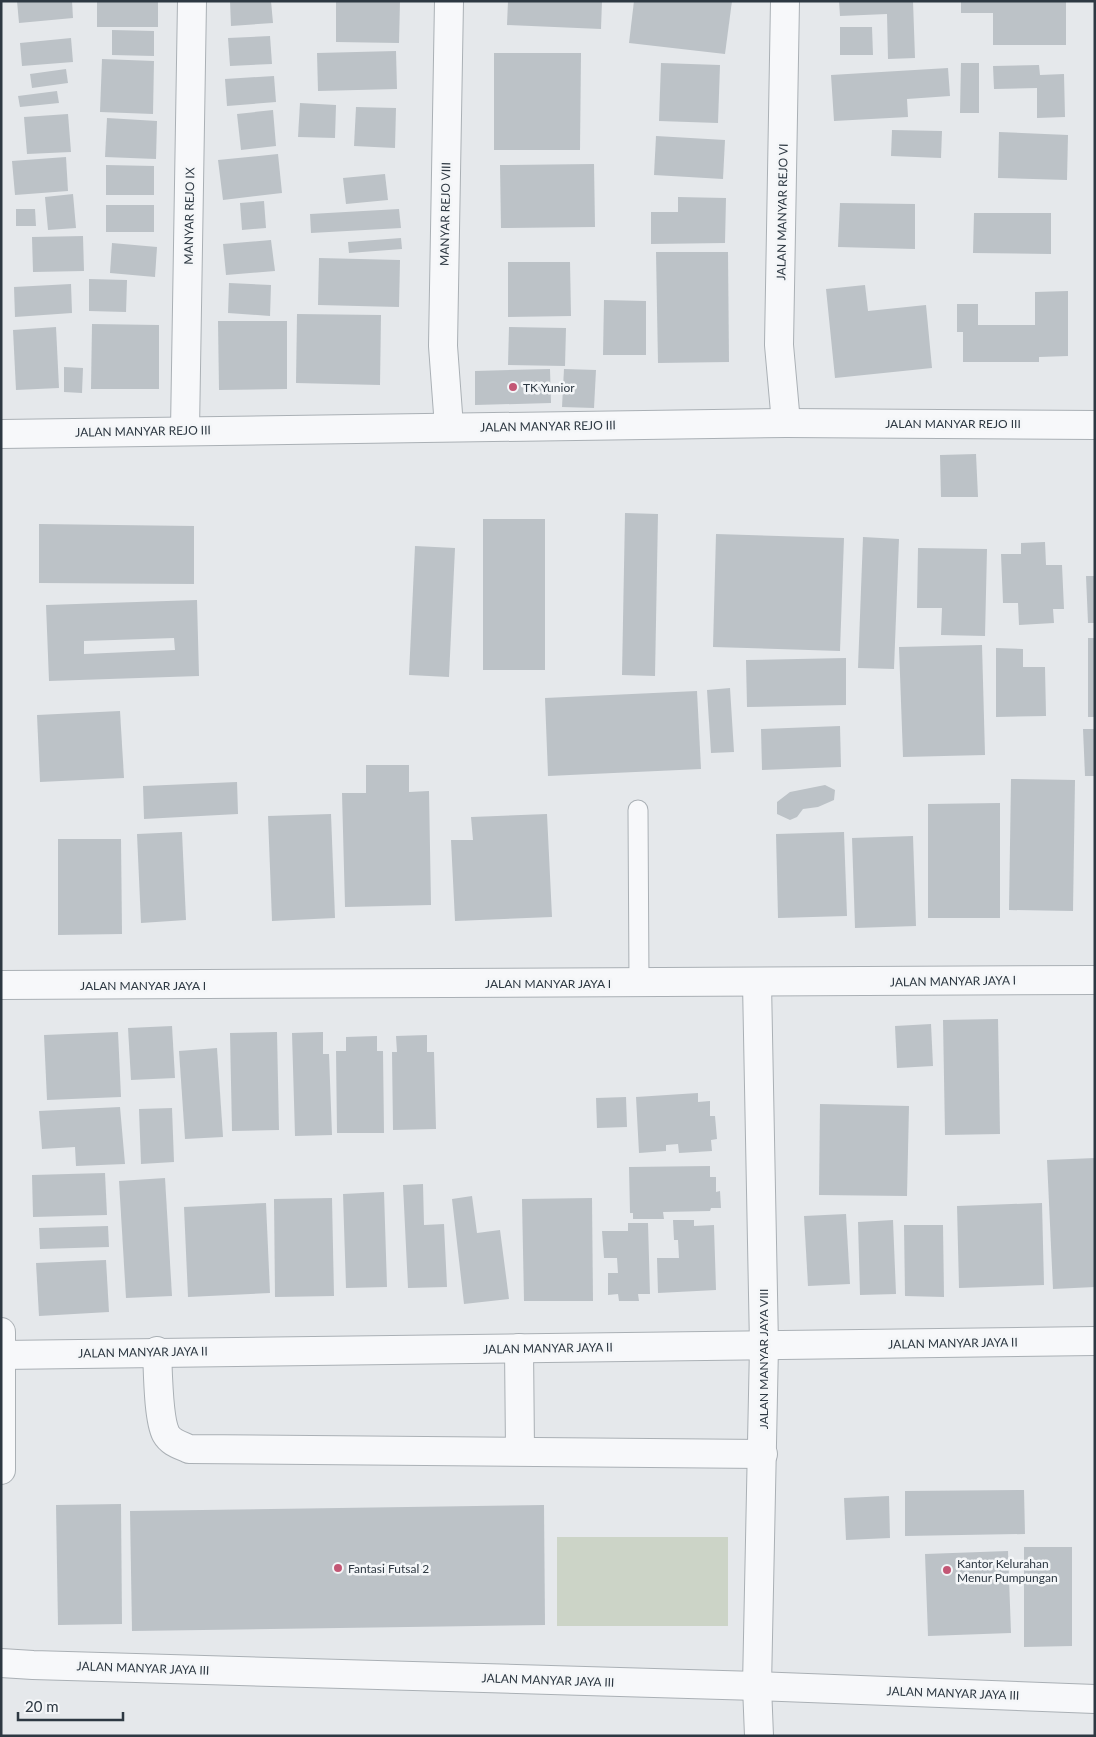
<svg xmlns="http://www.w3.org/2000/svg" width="1096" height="1737" font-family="Lato,sans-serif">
  <rect width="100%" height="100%" fill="#e5e8eb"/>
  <rect fill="#ccd4c7" x="557" y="1537" width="171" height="89"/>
  <g fill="#bcc2c7" fill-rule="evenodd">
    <polygon points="17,1 72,1 73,18 19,23"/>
    <rect x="97" y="1" width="61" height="26"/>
    <polygon points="230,1 271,1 273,23 231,26"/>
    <polygon points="336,1 400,1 399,43 336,42"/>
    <polygon points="508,1 602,1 601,29 507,25"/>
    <polygon points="634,1 732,1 725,54 629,43"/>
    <polygon points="839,1 913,1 915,58 888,59 887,14 840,16"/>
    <polygon points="961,1 1066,1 1066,45 993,45 993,13 961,13"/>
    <polygon points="840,27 872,27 873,55 840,55"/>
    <polygon points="112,30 154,31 154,56 112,55"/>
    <polygon points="270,36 272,64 230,66 228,38"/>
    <polygon points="71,38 73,62 22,66 20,43"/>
    <polygon points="396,51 397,89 318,91 317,53"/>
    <polygon points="494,53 581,53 580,150 494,150"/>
    <polygon points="102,59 154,61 153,114 100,112"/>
    <polygon points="661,63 720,65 718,123 659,121"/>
    <polygon points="961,63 979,63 979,113 960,113"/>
    <polygon points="1039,65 1040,75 1064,74 1065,117 1037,118 1037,88 994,89 993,66"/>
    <polygon points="948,68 950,96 907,99 908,117 834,121 831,75"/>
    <polygon points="66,69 68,83 32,88 30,74"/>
    <polygon points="274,76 276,102 227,106 225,79"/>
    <polygon points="57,91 59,103 20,107 18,96"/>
    <polygon points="300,103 336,105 335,138 298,137"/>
    <polygon points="356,107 396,108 395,148 354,146"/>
    <polygon points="273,110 276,146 241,150 237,114"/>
    <polygon points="68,114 71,152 27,154 24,117"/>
    <polygon points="107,118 157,121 156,159 105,157"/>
    <polygon points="892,130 942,131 941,158 891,156"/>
    <polygon points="999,132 1068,135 1067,180 998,178"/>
    <polygon points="656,136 725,140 723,179 654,175"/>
    <polygon points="278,154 282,193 223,200 218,160"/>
    <polygon points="66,157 68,191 15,195 12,161"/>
    <polygon points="594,164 595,227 501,228 500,165"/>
    <polygon points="106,165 154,166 154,195 106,195"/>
    <polygon points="385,174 388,200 346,204 343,178"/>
    <polygon points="73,194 76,228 48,230 45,197"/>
    <polygon points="678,197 726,198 725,243 651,244 651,212 678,212"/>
    <polygon points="264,201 266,228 242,230 240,203"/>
    <polygon points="840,203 915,204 915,249 838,247"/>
    <rect x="106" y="205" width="48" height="27"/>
    <polygon points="16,209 35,209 36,226 16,226"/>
    <polygon points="399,209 401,228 311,233 310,214"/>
    <polygon points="974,213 1051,213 1051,254 973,253"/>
    <polygon points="83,236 84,271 33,272 32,237"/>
    <polygon points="401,238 402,249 349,253 348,242"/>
    <polygon points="271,240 275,271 226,275 223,244"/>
    <polygon points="112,243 157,247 155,277 110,273"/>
    <polygon points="656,252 728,252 729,362 658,363"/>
    <polygon points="319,258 400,260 399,307 318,305"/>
    <polygon points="508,262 570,262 571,316 508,317"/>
    <polygon points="89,279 127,280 126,312 89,311"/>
    <polygon points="229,283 271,285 270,316 228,313"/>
    <polygon points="71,284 72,313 15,317 14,287"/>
    <polygon points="865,285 868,311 926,305 932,368 835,378 826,289"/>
    <polygon points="1068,291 1068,356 1039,357 1039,362 963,362 963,332 957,332 957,304 978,304 978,325 1035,325 1035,292"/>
    <polygon points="604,300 646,301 646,355 603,355"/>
    <polygon points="297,314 381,315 380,385 296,383"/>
    <polygon points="218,321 287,321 287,389 219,390"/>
    <polygon points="92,324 159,325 159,389 91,389"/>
    <polygon points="56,327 59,388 16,390 13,330"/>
    <polygon points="509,327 566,328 565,366 508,365"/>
    <polygon points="64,367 83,368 82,393 64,392"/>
    <polygon points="550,369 551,403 475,405 475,371"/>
    <polygon points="564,369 596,370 594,408 562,407"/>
    <polygon points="976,454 978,497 941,497 940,455"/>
    <polygon points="625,513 658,514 655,676 622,675"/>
    <rect x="483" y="519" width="62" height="151"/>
    <polygon points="39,524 194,526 194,584 39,583"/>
    <polygon points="716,534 844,538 840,651 713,647"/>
    <polygon points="863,537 899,539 894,669 858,668"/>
    <polygon points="1045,542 1046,565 1062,565 1064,609 1053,609 1054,623 1019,625 1018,603 1003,603 1001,554 1021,554 1021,543"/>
    <polygon points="415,546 455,548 449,677 409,675"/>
    <polygon points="918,548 987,549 985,636 941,635 942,608 917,608"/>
    <polygon points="1086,576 1095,576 1095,623 1088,623"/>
    <path d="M 197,600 L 199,676 L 49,681 L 46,605 ZM 174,638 L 175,650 L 84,654 L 84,641 Z"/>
    <rect x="1088" y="638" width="7" height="79"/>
    <polygon points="982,645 985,755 903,757 899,647"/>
    <polygon points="996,648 1023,649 1023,667 1045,667 1046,716 996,717"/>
    <polygon points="846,658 846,705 747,707 746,660"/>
    <polygon points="730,688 734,752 711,753 707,690"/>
    <polygon points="697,691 701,769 548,776 545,698"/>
    <polygon points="120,711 124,778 40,782 37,715"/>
    <polygon points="840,726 841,767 762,770 761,729"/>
    <polygon points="1083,729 1095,729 1095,776 1085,776"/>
    <polygon points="366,765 409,765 409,792 429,791 431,905 345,907 342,793 366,793"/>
    <polygon points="1011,779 1075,780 1073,911 1009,910"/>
    <polygon points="237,782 238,814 144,819 143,786"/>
    <polygon points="825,785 835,790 834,800 818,807 803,809 797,817 790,820 777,814 777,802 790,792"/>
    <polygon points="1000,803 1000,918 928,918 928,804"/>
    <polygon points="331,814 335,918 272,921 268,816"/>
    <polygon points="547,814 552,917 455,921 451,840 473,840 471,817"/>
    <polygon points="182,832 186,920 141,923 137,834"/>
    <polygon points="844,832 847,916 778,918 776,834"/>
    <polygon points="913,836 916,926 855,928 852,838"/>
    <polygon points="58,839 121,839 122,934 58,935"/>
    <polygon points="998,1019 1000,1134 945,1135 943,1020"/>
    <polygon points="931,1024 933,1066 897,1068 895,1026"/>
    <polygon points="172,1026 175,1078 131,1080 128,1028"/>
    <polygon points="118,1032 121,1097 47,1100 44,1035"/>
    <polygon points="277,1032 279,1130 232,1131 230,1033"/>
    <polygon points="323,1032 323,1054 329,1054 332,1135 295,1136 292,1033"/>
    <polygon points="427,1035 427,1052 434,1052 436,1129 393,1130 392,1052 397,1052 396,1036"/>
    <polygon points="377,1036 377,1051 383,1051 384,1133 337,1133 336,1051 346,1051 346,1037"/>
    <polygon points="217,1048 223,1137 185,1139 179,1051"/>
    <polygon points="698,1093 698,1102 710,1101 710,1116 715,1116 717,1139 711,1140 712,1151 679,1153 678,1144 666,1145 666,1151 639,1153 636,1097"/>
    <polygon points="626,1097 627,1127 597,1128 596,1098"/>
    <polygon points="820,1104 909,1106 907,1196 819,1195"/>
    <polygon points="120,1107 125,1164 76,1166 75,1147 42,1149 39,1111"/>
    <polygon points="172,1108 174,1162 141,1164 139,1109"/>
    <polygon points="1095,1158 1095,1287 1053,1289 1047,1160"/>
    <polygon points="710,1166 710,1177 716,1177 716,1192 720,1191 721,1208 711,1208 710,1211 663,1212 664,1219 633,1219 633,1213 630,1213 629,1167"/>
    <polygon points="105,1173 107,1215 33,1217 32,1175"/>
    <polygon points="165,1178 172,1296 126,1298 119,1181"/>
    <polygon points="423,1184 424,1225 444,1224 447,1287 408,1288 403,1185"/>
    <polygon points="384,1192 387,1287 346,1288 343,1194"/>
    <polygon points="472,1196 477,1233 500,1230 509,1299 464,1304 452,1199"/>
    <polygon points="332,1198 334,1296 275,1297 274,1199"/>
    <polygon points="592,1198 593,1301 524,1301 522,1199"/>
    <polygon points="266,1203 270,1293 188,1297 184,1207"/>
    <polygon points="1042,1203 1044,1285 959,1288 957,1206"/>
    <polygon points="846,1214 850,1284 808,1286 804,1216"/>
    <polygon points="673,1220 694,1220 694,1226 714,1225 716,1290 658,1293 657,1258 679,1258 678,1240 674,1240"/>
    <polygon points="893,1220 896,1294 860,1295 858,1222"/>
    <polygon points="628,1223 648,1223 650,1294 638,1294 639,1301 619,1301 618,1294 608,1295 608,1273 618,1273 617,1258 604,1258 602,1231 628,1231"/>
    <polygon points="904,1225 943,1225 944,1297 905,1296"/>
    <polygon points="108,1226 109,1247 40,1249 39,1228"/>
    <polygon points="106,1260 109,1312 39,1316 36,1263"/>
    <polygon points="1024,1490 1025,1534 905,1536 905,1491"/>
    <polygon points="889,1496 890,1538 846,1540 844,1498"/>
    <polygon points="121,1504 122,1624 58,1625 56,1505"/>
    <polygon points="544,1505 545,1625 132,1631 130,1511"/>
    <polygon points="1024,1547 1072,1547 1072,1646 1024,1647"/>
    <polygon points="1008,1551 1011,1633 928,1636 925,1554"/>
  </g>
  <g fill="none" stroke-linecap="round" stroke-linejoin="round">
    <g stroke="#aab0b5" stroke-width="21">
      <polyline id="service" points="638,810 639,983"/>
    </g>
    <g stroke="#aab0b5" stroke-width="30">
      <g id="minor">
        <polyline points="449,1 443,346 449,427"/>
        <polyline points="785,1 779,345 786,423"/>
        <polyline points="185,430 192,1"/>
        <polyline points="1,434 786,423 1095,425"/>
        <polyline points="757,983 764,1346 757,1686 759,1736"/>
        <polyline points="1,985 1095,980"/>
        <polyline points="1,1332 1,1470"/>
        <polyline points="519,1348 520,1450"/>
        <path d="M 157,1351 C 158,1370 158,1419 166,1434 C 171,1443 181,1445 189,1449 L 763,1454"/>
        <polyline points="1,1355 1095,1341"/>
        <polyline points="1,1663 33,1665 757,1686 1095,1699"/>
      </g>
    </g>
    <use href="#service" stroke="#f7f8fa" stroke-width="19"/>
    <use href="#minor" stroke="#f7f8fa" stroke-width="28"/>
  </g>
  <g fill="#c35775" stroke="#f4f6f8" stroke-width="2">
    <circle cx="513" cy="387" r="5"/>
    <circle cx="338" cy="1568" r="5"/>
    <circle cx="947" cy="1570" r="5"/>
  </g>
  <g text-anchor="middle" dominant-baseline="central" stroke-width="5" stroke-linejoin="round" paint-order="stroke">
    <g font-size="12" fill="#2d3842" stroke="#f4f6f8">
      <text transform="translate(782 212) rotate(-89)">JALAN MANYAR REJO VI</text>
      <text transform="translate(445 214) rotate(-89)">MANYAR REJO VIII</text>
      <text transform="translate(189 216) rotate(-89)">MANYAR REJO IX</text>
      <text x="953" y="423">JALAN MANYAR REJO III</text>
      <text transform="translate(548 426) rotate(-1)">JALAN MANYAR REJO III</text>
      <text transform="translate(143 431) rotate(-1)">JALAN MANYAR REJO III</text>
      <text transform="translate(953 981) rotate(-1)">JALAN MANYAR JAYA I</text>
      <text x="548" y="983">JALAN MANYAR JAYA I</text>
      <text x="143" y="985">JALAN MANYAR JAYA I</text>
      <text transform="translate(953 1343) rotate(-1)">JALAN MANYAR JAYA II</text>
      <text transform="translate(548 1348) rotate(-1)">JALAN MANYAR JAYA II</text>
      <text transform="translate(143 1352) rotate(-1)">JALAN MANYAR JAYA II</text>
      <text transform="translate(763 1359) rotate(-90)">JALAN MANYAR JAYA VIII</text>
      <text transform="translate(143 1668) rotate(2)">JALAN MANYAR JAYA III</text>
      <text transform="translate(548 1680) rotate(2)">JALAN MANYAR JAYA III</text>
      <text transform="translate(953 1693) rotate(2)">JALAN MANYAR JAYA III</text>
    </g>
    <g font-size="12" fill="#2d3842" stroke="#f4f6f8" text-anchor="start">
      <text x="523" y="387">TK Yunior</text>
      <text x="957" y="1563">Kantor Kelurahan<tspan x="957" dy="14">Menur Pumpungan</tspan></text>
      <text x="348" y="1568">Fantasi Futsal 2</text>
    </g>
  </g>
  <rect width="1096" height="1737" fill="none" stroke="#2d3842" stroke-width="5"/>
  <path d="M18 1712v8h105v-8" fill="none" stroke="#2d3842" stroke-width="2.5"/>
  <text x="25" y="1712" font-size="15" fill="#2d3842" stroke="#f4f6f8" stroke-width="4" paint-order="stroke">20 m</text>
</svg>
